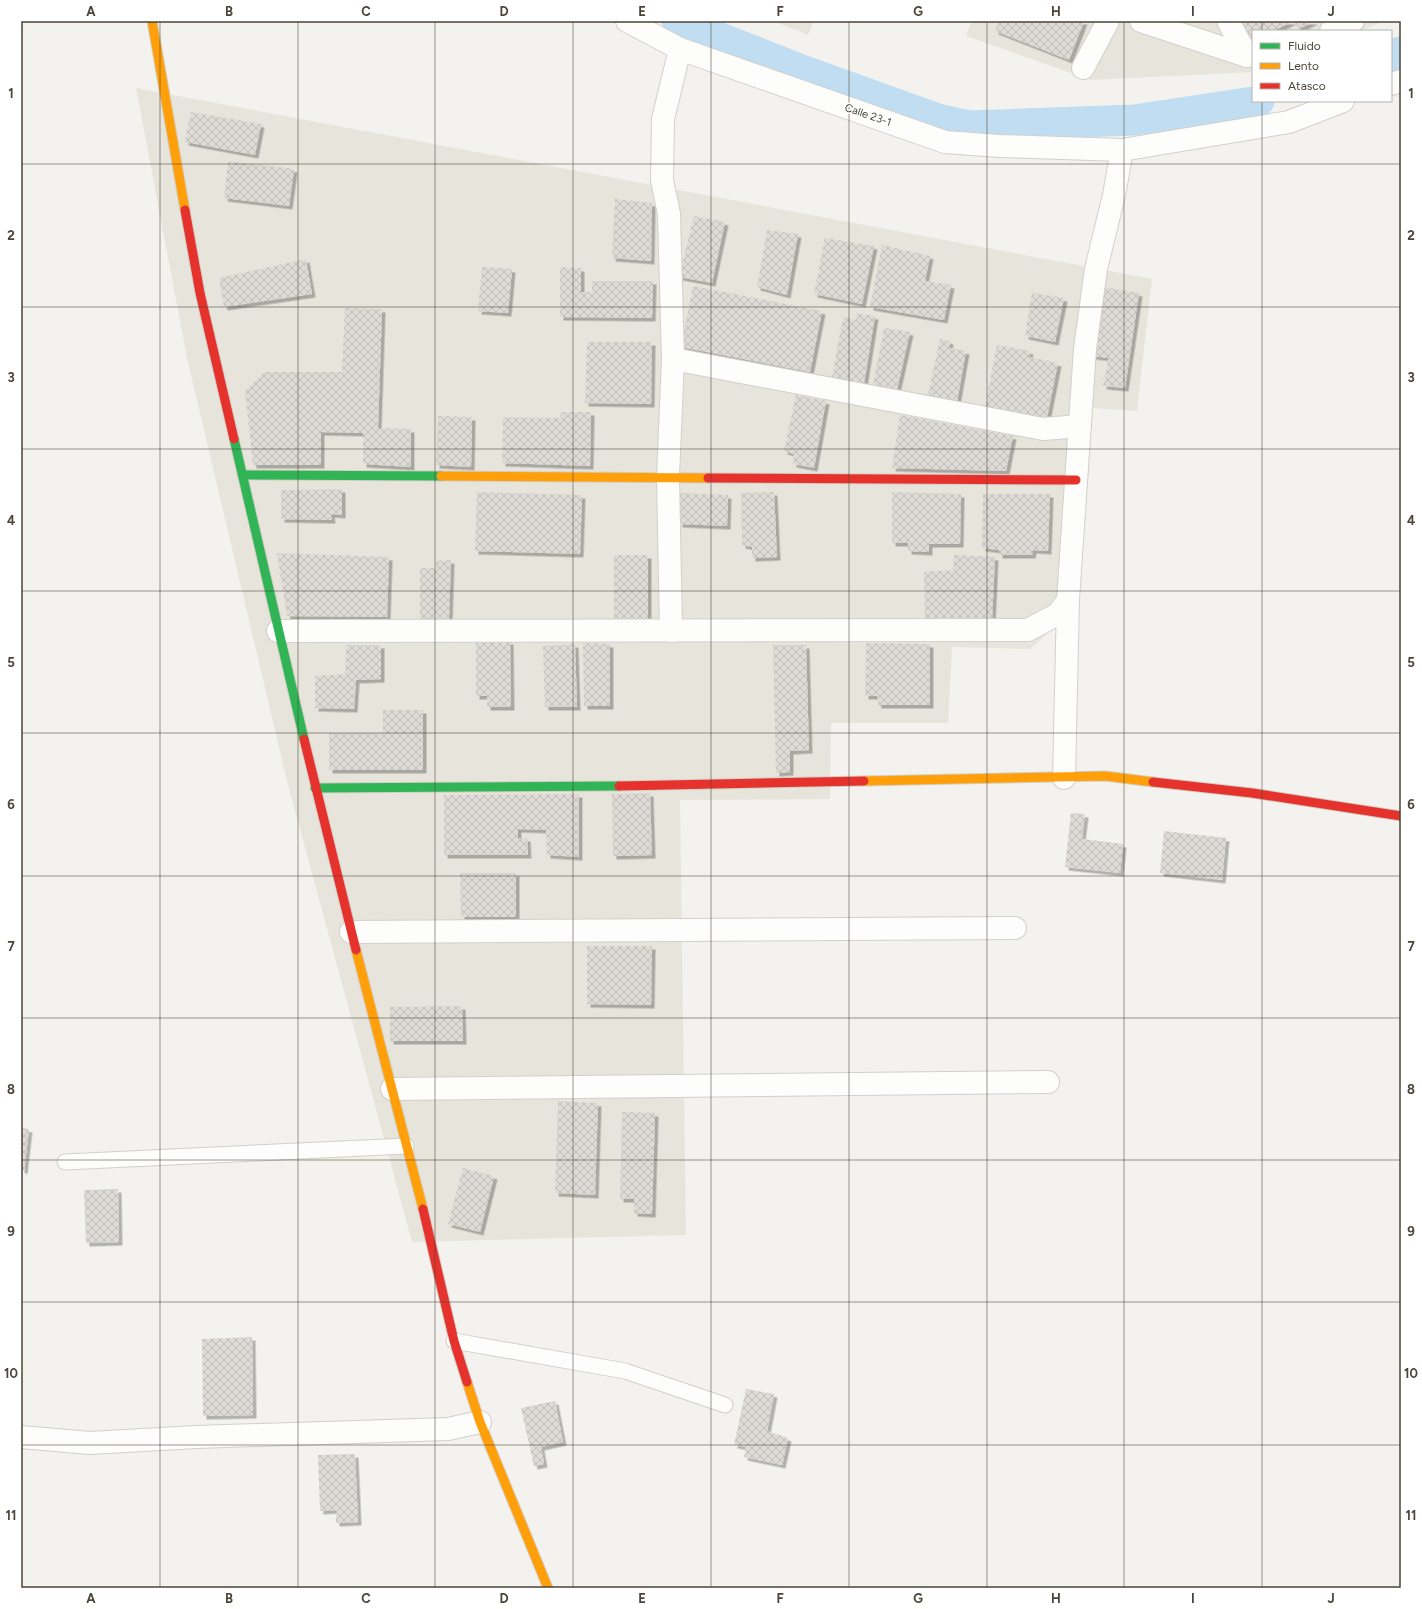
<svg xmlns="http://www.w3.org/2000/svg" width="1422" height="1609" font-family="Figtree,sans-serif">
  <defs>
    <pattern id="building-cross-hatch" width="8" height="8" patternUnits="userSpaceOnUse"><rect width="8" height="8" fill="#dedbd6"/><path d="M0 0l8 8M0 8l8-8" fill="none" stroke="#c0bdb8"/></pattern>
    <filter id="shadow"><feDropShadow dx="3.5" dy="3.5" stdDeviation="0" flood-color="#0004"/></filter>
  </defs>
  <rect width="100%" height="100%" fill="#f4f2ee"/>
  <g fill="#e7e4dc">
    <polygon points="773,21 814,21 808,35"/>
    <polygon points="972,21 1384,21 1360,31 1253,31 1253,72 1091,80 966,36"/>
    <polygon points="136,88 1152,279 1137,411 1093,408 1079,606 1030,649 952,647 948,723 831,723 830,799 680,800 686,1235 412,1242 287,781 187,358"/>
  </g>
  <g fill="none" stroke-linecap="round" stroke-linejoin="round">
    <g stroke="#c0ddf1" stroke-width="31">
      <polyline points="677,21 799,69 941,120 969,126 1134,120 1259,101"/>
      <polyline points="1391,56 1401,52"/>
    </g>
  </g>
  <g fill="url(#building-cross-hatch)" filter="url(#shadow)">
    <polygon points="999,21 1084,21 1069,60 995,31"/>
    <polygon points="1241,21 1293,21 1273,31 1253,31 1253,43"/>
    <polygon points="1294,21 1314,21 1299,29"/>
    <polygon points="191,112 261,124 255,155 185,142"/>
    <polygon points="228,161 294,169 289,206 224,198"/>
    <polygon points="615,199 652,203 651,261 612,258"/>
    <polygon points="694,216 725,222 712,283 679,277"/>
    <polygon points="767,230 798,234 787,295 757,287"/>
    <polygon points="825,238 874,246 862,304 814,294"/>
    <polygon points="882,245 930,256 925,281 951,285 944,320 870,307"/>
    <polygon points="306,259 312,294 224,307 219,278"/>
    <polygon points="482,267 512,269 508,313 478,311"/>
    <polygon points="560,267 581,268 581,292 592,292 592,281 653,281 652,318 560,317"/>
    <polygon points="693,286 822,311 810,372 681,347"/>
    <polygon points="1103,287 1139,293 1125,388 1103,386 1109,358 1092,356"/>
    <polygon points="1032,293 1064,298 1055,342 1025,336"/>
    <polygon points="345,308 382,309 378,428 411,429 411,467 363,464 363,433 321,432 321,465 253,465 245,391 264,372 342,372"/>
    <polygon points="857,313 875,316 864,384 832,377 843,317 856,320"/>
    <polygon points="884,328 910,332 897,390 873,385"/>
    <polygon points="940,339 950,341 949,348 966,351 957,402 928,395"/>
    <polygon points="587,342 652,342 651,404 585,403"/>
    <polygon points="997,345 1030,351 1029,357 1058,363 1047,418 985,407"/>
    <polygon points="796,395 826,401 814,468 793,464 794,454 784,451"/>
    <polygon points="560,412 591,412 590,466 502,463 503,417 561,418"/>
    <polygon points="900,415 1013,436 1006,471 892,468"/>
    <polygon points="438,416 472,417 471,467 436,465"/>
    <polygon points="342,489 342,515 331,514 332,520 281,519 281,490"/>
    <polygon points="477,492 582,495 580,554 475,551"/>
    <polygon points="774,492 777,557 752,558 752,547 742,545 741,493"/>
    <polygon points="892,492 961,494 960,544 929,544 929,552 908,551 908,543 892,543"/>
    <polygon points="680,493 728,495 727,526 679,524"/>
    <polygon points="983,494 1050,494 1048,551 1033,550 1032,555 999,555 999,550 982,548"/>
    <polygon points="277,553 389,557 387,617 287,616"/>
    <rect x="614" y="555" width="34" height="64"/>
    <polygon points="954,555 995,557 992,621 925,621 924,572 953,570"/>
    <polygon points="451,560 449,619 420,619 420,568 436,568 436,561"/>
    <polygon points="476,641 510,641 511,707 487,707 487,696 476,696"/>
    <polygon points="583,643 610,644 610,706 584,706"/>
    <polygon points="866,643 930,644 930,705 878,705 877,696 865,696"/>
    <polygon points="575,644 577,707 545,707 543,646"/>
    <polygon points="346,645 381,645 381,679 356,680 354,709 315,708 315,676 345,674"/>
    <polygon points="773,645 806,645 809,750 790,751 790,772 776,773"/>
    <polygon points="383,710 423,710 423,770 329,770 329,733 383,733"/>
    <polygon points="650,793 652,855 613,856 612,794"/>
    <polygon points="579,794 579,857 547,855 546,830 518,829 518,838 527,838 528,855 444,855 444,795"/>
    <polygon points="1071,813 1085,814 1082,839 1123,844 1120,873 1065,867"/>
    <polygon points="1164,831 1226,838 1222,880 1160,873"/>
    <polygon points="460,873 516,873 516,917 461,917"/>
    <polygon points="587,946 652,946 651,1005 587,1004"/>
    <polygon points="462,1006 463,1041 390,1041 390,1007"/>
    <polygon points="558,1101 598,1103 595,1195 555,1193"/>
    <polygon points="622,1112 655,1113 652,1214 634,1213 634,1199 620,1199"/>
    <polygon points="21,1128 29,1129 24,1171 21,1169"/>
    <polygon points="463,1168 494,1176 480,1232 448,1224"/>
    <polygon points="118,1189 119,1242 86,1243 84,1190"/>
    <polygon points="252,1337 253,1415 203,1416 202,1339"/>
    <polygon points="746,1389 774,1394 767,1431 788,1438 782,1465 744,1457 746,1447 734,1445"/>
    <polygon points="555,1401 563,1442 541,1447 544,1464 534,1466 521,1408"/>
    <polygon points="355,1454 358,1522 336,1523 336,1510 320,1511 318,1455"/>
  </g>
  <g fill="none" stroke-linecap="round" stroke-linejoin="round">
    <g stroke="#d2d0cb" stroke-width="17">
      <g id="lane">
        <polyline points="65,1162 406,1146"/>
        <polyline points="454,1341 625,1371 725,1405"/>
      </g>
    </g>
    <g stroke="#d2d0cb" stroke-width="24">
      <g id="street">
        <polyline points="627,21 680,49 945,142 999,146 1122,150 1289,122 1343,101"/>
        <polyline points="1141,21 1247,56 1253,55"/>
        <polyline points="1228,21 1247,56"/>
        <polyline points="1331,31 1353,21"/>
        <polyline points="1083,68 1108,21"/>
        <polyline points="1391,84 1401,81"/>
        <polyline points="673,359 1043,429 1080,426"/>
        <polyline points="278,631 1028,630 1058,614 1068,600"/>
        <polyline points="671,631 668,476 673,359 669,214 662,180 663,119 680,49"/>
        <polyline points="1064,778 1068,600 1085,349 1096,269 1114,195 1122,150"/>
        <polyline points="351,932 1015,928"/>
        <polyline points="392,1089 1048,1082"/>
        <polyline points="21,1437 90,1443 196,1437 448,1429 480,1422"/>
      </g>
    </g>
    <g stroke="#d3cfc5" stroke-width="11">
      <g id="fast">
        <polyline points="234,439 304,739"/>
        <polyline points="243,475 441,476"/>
        <polyline points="315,788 619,786"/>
      </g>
    </g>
    <g stroke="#d3cfc5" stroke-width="11">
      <g id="slow">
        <polyline points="152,21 185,210"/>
        <polyline points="441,476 708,478"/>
        <polyline points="864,781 1105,776 1153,782"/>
        <polyline points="356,950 423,1209"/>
        <polyline points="467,1382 480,1422 548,1588"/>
      </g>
    </g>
    <g stroke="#d3cfc5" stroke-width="11">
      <g id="jam">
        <polyline points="185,210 200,293 234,439"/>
        <polyline points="708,478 1076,480"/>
        <polyline points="304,739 356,950"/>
        <polyline points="1153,782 1252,793 1401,816"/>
        <polyline points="619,786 864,781"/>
        <polyline points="423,1209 454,1341 467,1382"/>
      </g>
    </g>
    <use href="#lane" stroke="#fdfdfc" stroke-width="15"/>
    <use href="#street" stroke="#fdfdfc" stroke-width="22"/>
    <use href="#fast" stroke="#30b455" stroke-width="9"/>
    <use href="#slow" stroke="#ff9f0a" stroke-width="9"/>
    <use href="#jam" stroke="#e5322d" stroke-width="9"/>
  </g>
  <path fill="none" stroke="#4b4439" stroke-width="1" stroke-opacity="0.55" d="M 160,21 L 160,1588M 298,21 L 298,1588M 435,21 L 435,1588M 573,21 L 573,1588M 711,21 L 711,1588M 849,21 L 849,1588M 987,21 L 987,1588M 1124,21 L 1124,1588M 1262,21 L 1262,31M 1262,101 L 1262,1588M 21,164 L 1401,164M 21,307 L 1401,307M 21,449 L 1401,449M 21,591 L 1401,591M 21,733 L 1401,733M 21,876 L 1401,876M 21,1018 L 1401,1018M 21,1160 L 1401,1160M 21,1302 L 1401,1302M 21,1445 L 1401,1445"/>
  <g text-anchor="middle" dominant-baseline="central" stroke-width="3" stroke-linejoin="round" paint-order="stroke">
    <g font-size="11" fill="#4b4439" stroke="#fff">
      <text transform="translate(868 115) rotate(19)">Calle 23-1</text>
    </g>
  </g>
  <rect width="1422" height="1609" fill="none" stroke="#ffffff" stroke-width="44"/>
  <rect x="1252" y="30" width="140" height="72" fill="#ffffff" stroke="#b7b4b0"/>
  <rect x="1260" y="43" width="20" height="6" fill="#30b455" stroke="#b7b4b0"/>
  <text x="1288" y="50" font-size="12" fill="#4b4439">Fluido</text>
  <rect x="1260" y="63" width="20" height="6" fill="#ff9f0a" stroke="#b7b4b0"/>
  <text x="1288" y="70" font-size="12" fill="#4b4439">Lento</text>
  <rect x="1260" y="83" width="20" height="6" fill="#e5322d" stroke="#b7b4b0"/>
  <text x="1288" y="90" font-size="12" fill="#4b4439">Atasco</text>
  <rect x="22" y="22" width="1378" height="1565" fill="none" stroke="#4b4439" stroke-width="1.5"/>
  <g font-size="13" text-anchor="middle" font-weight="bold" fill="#4b4439">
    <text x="91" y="16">A</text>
    <text x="229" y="16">B</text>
    <text x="366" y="16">C</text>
    <text x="504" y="16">D</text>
    <text x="642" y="16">E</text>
    <text x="780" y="16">F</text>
    <text x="918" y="16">G</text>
    <text x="1056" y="16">H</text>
    <text x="1193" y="16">I</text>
    <text x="1331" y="16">J</text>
    <text x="11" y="98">1</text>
    <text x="1411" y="98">1</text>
    <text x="11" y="240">2</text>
    <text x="1411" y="240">2</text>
    <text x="11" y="382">3</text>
    <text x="1411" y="382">3</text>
    <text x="11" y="525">4</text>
    <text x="1411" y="525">4</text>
    <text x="11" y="667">5</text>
    <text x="1411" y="667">5</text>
    <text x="11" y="809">6</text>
    <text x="1411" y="809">6</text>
    <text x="11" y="951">7</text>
    <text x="1411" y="951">7</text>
    <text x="11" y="1094">8</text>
    <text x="1411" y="1094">8</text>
    <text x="11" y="1236">9</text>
    <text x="1411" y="1236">9</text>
    <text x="11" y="1378">10</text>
    <text x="1411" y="1378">10</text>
    <text x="11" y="1520">11</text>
    <text x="1411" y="1520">11</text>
    <text x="91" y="1603">A</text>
    <text x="229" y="1603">B</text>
    <text x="366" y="1603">C</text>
    <text x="504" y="1603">D</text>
    <text x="642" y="1603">E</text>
    <text x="780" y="1603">F</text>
    <text x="918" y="1603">G</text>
    <text x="1056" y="1603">H</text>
    <text x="1193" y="1603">I</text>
    <text x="1331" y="1603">J</text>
  </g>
</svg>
